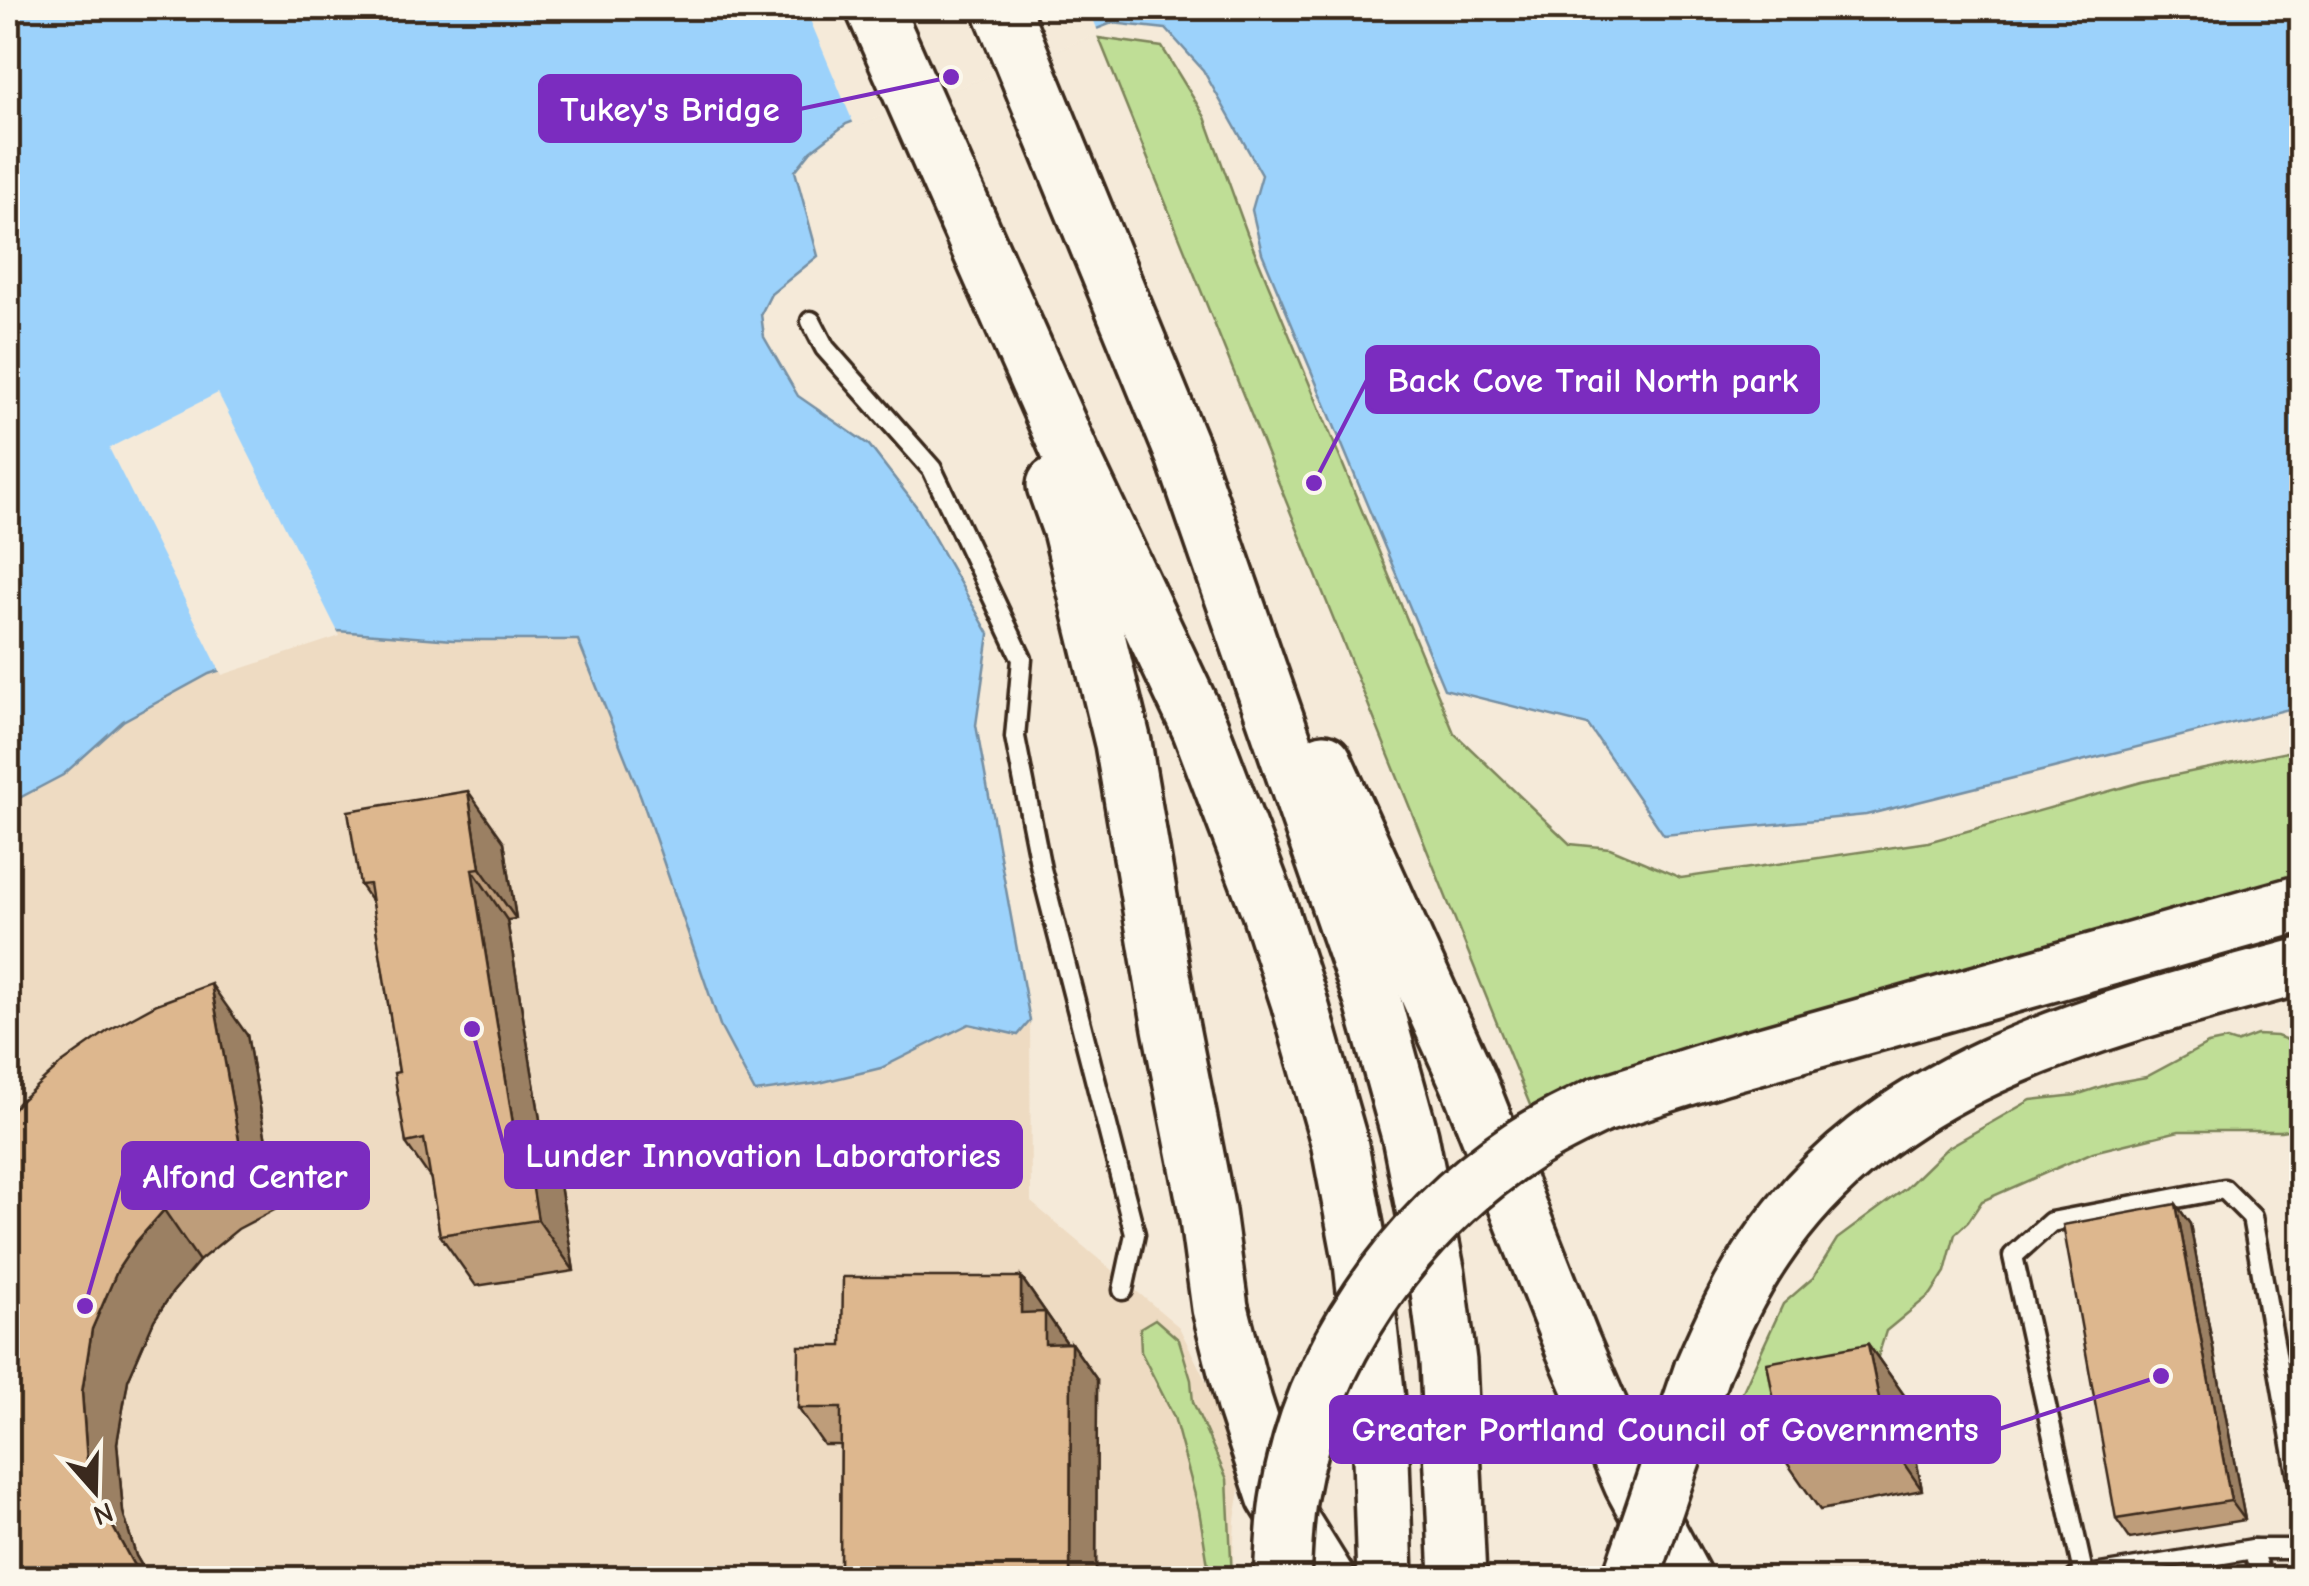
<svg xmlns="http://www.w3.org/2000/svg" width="2309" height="1586" font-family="'Comic Neue',sans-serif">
  <rect width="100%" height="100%" fill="#f5ead9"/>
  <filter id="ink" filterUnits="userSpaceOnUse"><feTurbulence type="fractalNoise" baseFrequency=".01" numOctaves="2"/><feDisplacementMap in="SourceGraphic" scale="20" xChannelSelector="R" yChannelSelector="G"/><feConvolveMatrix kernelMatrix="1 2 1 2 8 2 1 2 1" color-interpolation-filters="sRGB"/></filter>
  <g filter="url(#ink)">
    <polygon fill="#eedbc2" points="337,631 453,640 579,640 641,797 721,1028 755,1091 881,1068 969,1023 1018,1035 1030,1021 1031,1202 1179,1327 1230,1430 1240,1489 1235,1520 1232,1578 8,1578 8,804 63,775 123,721 209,674"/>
    <g fill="#bfde96" stroke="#7d845a" stroke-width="2.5">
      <polygon points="1099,38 1162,47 1205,117 1247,233 1454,733 1570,844 1610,848 1681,878 1928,842 2142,782 2301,749 2301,878 1534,1115"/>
      <path d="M 2257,1035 L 2277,1036 L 2300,1045 C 2304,1064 2295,1078 2296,1095 C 2297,1107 2300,1115 2299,1128 L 2281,1131 L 2179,1131 L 2093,1152 L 1982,1201 L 1968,1222 L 1955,1234 L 1945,1272 L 1931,1294 L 1886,1331 L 1877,1360 L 1794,1406 L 1775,1426 L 1759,1454 L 1732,1448 L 1729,1434 L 1733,1413 L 1783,1304 L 1813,1278 L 1837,1239 L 1906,1188 L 1947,1148 L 2031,1100 L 2076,1095 L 2112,1083 L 2146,1077 L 2208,1044 L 2227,1040 L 2236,1043 Z"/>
      <polygon points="1155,1319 1179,1340 1191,1380 1193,1402 1227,1479 1232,1578 1210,1578 1199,1510 1174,1417 1141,1352 1140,1328"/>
    </g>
    <polygon fill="#9cd2fb" stroke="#758fa3" stroke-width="2.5" points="8,8 2301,8 2301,706 1866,815 1664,835 1588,725 1444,689 1262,253 1252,210 1262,175 1203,70 1166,29 1112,23 846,124 811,151 795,171 818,256 771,294 761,314 764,337 798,396 869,445 916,506 989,634 976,725 1030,1021 1018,1035 969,1024 881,1068 819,1083 755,1092 721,1028 641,797 578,640 453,640 337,631 209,674 123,721 63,775 8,804"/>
    <g fill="#f5ead9">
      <polygon points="805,8 1089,8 1099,34 855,127"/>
      <polygon points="218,393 340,636 222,675 109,448"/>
    </g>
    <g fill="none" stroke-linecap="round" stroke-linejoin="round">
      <g stroke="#3b2a1e" stroke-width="25">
        <g id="lane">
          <polyline points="811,321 825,348 932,469 1022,659 1015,737 1041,869 1135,1234 1123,1290"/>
          <polyline points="2253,1549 2262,1578"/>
          <polyline points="2084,1577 2013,1256 2051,1222 2224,1189 2252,1217 2302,1501"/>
          <polyline points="2076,1578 2253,1549 2302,1549"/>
        </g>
      </g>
      <g stroke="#3b2a1e" stroke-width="62">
        <g id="highway">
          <polyline points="874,8 1073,459 1200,728 1269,909 1299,1001 1339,1141 1362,1263 1380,1428 1385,1578"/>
          <polyline points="1001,8 1184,455 1372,998 1410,1136 1437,1275 1448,1362 1458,1578"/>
          <polyline points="1055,485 1071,530 1123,743 1171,1028 1207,1212 1220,1308 1244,1402 1275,1496 1326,1578"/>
          <polyline points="1324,762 1468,1081 1572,1344 1632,1483 1683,1578"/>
          <polyline points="1600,1105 1719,1067 2302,903"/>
          <path d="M 1702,1371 C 1720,1329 1739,1288 1765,1250 C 1886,1069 2104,1019 2302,966"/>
        </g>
      </g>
      <use href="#lane" stroke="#fbf7ec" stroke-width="18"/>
      <use href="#highway" stroke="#fbf7ec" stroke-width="55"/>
      <g stroke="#3b2a1e" stroke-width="62" stroke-linecap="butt">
        <g id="highway-bridge">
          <path d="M 1282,1578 C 1284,1551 1284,1522 1289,1495 C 1312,1357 1404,1225 1520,1148 C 1545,1131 1573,1118 1600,1105"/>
          <polyline points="1631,1578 1702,1371"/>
        </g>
      </g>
      <use href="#highway-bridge" stroke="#fbf7ec" stroke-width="55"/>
    </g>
    <g fill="#be9d7a" stroke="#3b2a1e" stroke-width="2.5">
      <polygon points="504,842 516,919 507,920 547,1162 559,1179 574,1271 476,1286 440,1235 431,1179 406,1143 399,1072 372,902 360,885"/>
      <polygon points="247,1035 278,1208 238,1229 199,1261 172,1293 154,1320 128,1380 117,1443 123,1512 136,1556 149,1578 8,1578 8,1116"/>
      <polygon points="2176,1204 2190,1224 2245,1520 2130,1539 2116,1519"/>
      <polygon points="1021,1277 1067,1343 1071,1343 1097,1380 1096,1578 840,1578 841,1445 824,1445 798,1408 842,1346"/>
      <polygon points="1868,1344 1904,1395 1922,1490 1820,1510 1785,1460"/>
    </g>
    <g fill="#9b8063" stroke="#3b2a1e" stroke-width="2.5">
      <polygon points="468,791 504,842 516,919 480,868"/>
      <polygon points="472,869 507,920 547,1162 559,1179 574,1271 538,1220 514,1130"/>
      <polygon points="211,984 247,1035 278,1208 242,1157"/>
      <polygon points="2176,1204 2190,1224 2245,1520 2231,1501"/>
      <polygon points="164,1210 199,1261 172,1293 154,1320 128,1380 117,1443 123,1512 136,1556 149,1578 143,1578 133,1564 101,1505 87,1461 82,1392 92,1329 118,1269 136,1242"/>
      <polygon points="1021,1277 1071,1349 1071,1381 1021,1313"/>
      <polygon points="1071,1343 1097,1380 1096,1578 1070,1578"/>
      <polygon points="1868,1344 1904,1395 1922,1490 1887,1439"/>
      <polygon points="2194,1564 2204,1578 2197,1578"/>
    </g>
    <g fill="#ddb78e" stroke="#3b2a1e" stroke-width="2.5">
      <polygon points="468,791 480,868 472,869 514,1130 523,1128 538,1220 440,1235 424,1139 406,1143 394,1073 399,1072 369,884 360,885 348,811"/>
      <polygon points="211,984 242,1157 203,1178 164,1210 136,1242 118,1269 92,1329 82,1392 87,1461 101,1505 133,1564 146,1578 8,1578 8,1116 18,1103 62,1063 109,1030 157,1004"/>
      <polygon points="2176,1204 2231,1501 2116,1519 2063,1225"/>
      <polygon points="843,1277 1021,1277 1021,1313 1045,1312 1045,1344 1071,1343 1070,1578 840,1578 841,1408 798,1408 799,1346 842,1346"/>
      <polygon points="1868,1344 1887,1439 1785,1460 1767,1363"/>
      <polygon points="2194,1564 2197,1578 2114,1578"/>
    </g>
  </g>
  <path fill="none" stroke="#7b2cbf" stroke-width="4" d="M951 77L800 109M1314 483L1367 380M472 1029L506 1154M85 1306L123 1175M2161 1376L1999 1429"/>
  <g fill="#7b2cbf" stroke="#fbf7ec" stroke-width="4">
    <circle cx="951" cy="77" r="10"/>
    <circle cx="1314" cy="483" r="10"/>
    <circle cx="472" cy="1029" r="10"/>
    <circle cx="85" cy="1306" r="10"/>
    <circle cx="2161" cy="1376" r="10"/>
  </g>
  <g fill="#7b2cbf" stroke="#7b2cbf" stroke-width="4">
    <rect x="540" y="76" width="260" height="65" rx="10"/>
    <rect x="1367" y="347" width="451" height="65" rx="10"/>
    <rect x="506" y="1122" width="515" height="65" rx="10"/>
    <rect x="123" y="1143" width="245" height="65" rx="10"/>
    <rect x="1331" y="1397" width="668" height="65" rx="10"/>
  </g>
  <g font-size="35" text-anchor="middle" font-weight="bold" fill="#fff">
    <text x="670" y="121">Tukey's Bridge</text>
    <text x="1593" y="392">Back Cove Trail North park</text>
    <text x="763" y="1167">Lunder Innovation Laboratories</text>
    <text x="245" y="1188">Alfond Center</text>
    <text x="1665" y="1441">Greater Portland Council of Governments</text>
  </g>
  <rect width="2309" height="1586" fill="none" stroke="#fbf7ec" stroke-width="40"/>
  <rect x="20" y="20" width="2269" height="1546" fill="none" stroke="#3b2a1e" stroke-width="4" filter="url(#ink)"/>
  <g transform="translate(95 1491) rotate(160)" stroke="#fbf7ec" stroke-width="8" paint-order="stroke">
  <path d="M0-8L18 38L0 25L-18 38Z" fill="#3b2a1e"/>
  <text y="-15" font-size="28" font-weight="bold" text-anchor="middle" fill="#3b2a1e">N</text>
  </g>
</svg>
